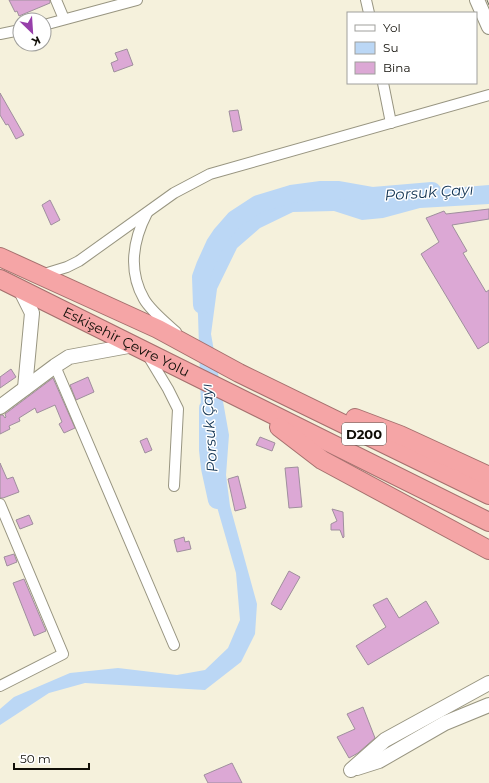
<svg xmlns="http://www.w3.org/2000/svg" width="489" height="783" font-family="Montserrat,sans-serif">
  <rect width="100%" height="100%" fill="#f5f1dc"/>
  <polygon fill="#bbd7f5" points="489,185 489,204 420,208 383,218 362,220 334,211 293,212 260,228 237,248 217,289 211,334 229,435 226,475 230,506 257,604 255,634 241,662 205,690 85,683 49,693 0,725 0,709 14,697 70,673 118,668 177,675 205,670 228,648 240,620 236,573 211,486 213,452 201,408 198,315 196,296 208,262 235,225 255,207 332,188 378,203 414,191"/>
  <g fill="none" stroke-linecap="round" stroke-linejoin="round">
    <g stroke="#bbd7f5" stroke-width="18">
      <polyline points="202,305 201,277 205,266 215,244 221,235 235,219 258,204 291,194 321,190 339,190 373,196 432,191"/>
      <polyline points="208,408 208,450 210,468 217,500"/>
    </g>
  </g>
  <g fill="#dca8d5" stroke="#9f8f9d">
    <polygon points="9,0 50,0 50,3 19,16 17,11 15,12"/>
    <polygon points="127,49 133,65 114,72 111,63 118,60 115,53"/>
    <polygon points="0,93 24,135 16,139 8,124 6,125 0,115"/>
    <polygon points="238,110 242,130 233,132 229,111"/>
    <polygon points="50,200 60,220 51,225 42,205"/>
    <polygon points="489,209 489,219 452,225 467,251 463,253 486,292 489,290 489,342 478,349 421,254 439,242 426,218 444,211 446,214"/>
    <polygon points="11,369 16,377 0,388 0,377"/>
    <polygon points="88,377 94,392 76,400 70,385"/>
    <polygon points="53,378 75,428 64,433 59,424 62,422 55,405 37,413 35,408 19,418 20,421 9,426 10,429 0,434 0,415 3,415 5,418 6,417 5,414"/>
    <polygon points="260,437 275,443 272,451 256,445"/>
    <polygon points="147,438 152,450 145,453 140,441"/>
    <polygon points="0,463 7,479 13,477 19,492 3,498 0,498"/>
    <polygon points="298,467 302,507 289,508 285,468"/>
    <polygon points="238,476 246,508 235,511 228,479"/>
    <polygon points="332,509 343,512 344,537 343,538 340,530 331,530 331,524 337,521"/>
    <polygon points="29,515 33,524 20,529 16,520"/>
    <polygon points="184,537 185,542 189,541 191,549 177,552 174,540"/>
    <polygon points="14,554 17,562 7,566 4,557"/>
    <polygon points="289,571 300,577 281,610 271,604"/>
    <polygon points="24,579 46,631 34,636 13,583"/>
    <polygon points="387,598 399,618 426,601 439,623 368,665 356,646 386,627 373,605"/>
    <polygon points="363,707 375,738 358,753 349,758 337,737 355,729 347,714"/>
    <polygon points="232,763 242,783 208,783 204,775"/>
  </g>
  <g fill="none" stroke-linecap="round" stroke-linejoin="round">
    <g stroke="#989581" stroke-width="12">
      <g id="street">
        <polyline points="56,0 64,19"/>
        <polyline points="366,0 369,13"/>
        <polyline points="44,25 137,0"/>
        <polyline points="0,34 20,30"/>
        <polyline points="383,83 391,123"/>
        <path d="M 147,213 C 133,240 128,271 144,299 C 150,310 166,323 176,332"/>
        <polyline points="41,275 67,267 79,261 174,193 210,174 489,95"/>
        <polyline points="147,354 168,389 178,409 174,486"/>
        <polyline points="55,366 174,645"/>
        <polyline points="0,504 63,654 0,686"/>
      </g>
    </g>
    <g stroke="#989581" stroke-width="16">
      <g id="secondary">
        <polyline points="477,0 489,27"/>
        <polyline points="20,289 32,313 25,388"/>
        <polyline points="0,407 55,366 69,357 134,345"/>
        <polyline points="357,768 379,761 445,723 489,705"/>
        <polyline points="351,770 385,740 489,683"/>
      </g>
    </g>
    <g stroke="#a5706e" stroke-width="20">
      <g id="highway">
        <polyline points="0,257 158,329 239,373 489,495"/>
        <path id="s1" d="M 0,279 L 489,522"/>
        <polyline points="355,418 400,435 489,476"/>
        <polyline points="279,427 322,460 489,550"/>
      </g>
    </g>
    <use href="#street" stroke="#fff" stroke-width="10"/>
    <use href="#secondary" stroke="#fff" stroke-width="14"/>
    <use href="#highway" stroke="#f5a5a6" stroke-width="18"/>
    <polyline stroke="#6d6a5e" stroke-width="1" points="487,0 489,5"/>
  </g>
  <g text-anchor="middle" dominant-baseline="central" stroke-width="3" stroke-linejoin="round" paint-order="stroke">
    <rect fill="#fff" stroke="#585651" stroke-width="1" x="342" y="423" width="44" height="22" rx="3"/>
    <g font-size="13" font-weight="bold" fill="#100e07">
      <text x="364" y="434">D200</text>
    </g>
    <g font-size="14" fill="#100e07" stroke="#fff">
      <text stroke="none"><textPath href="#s1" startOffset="141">Eskişehir Çevre Yolu</textPath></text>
    </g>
    <g font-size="15" font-style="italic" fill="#113352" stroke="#fff">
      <text transform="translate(429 192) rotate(-4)">Porsuk Çayı</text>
      <text transform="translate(209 428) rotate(-94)">Porsuk Çayı</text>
    </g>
  </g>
  <rect x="347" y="12" width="130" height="72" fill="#ffffff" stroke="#9f9f9c"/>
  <rect x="355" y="25" width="20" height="6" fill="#ffffff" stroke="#9f9f9c"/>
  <text x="383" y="32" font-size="12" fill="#100e07">Yol</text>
  <rect x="355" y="42" width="20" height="12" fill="#bbd7f5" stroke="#9f9f9c"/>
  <text x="383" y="52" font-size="12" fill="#100e07">Su</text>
  <rect x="355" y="62" width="20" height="12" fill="#dca8d5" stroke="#9f9f9c"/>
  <text x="383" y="72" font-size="12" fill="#100e07">Bina</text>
  <g transform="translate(32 32) rotate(155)"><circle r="19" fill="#ffffff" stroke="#9f9f9c"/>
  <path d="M0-3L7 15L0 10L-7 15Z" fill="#973faa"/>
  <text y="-6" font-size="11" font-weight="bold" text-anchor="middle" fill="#100e07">K</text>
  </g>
  <path d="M14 763v6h75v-6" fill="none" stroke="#100e07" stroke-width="2"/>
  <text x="20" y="763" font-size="12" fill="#100e07" stroke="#ffffff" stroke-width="3" paint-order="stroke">50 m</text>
</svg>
